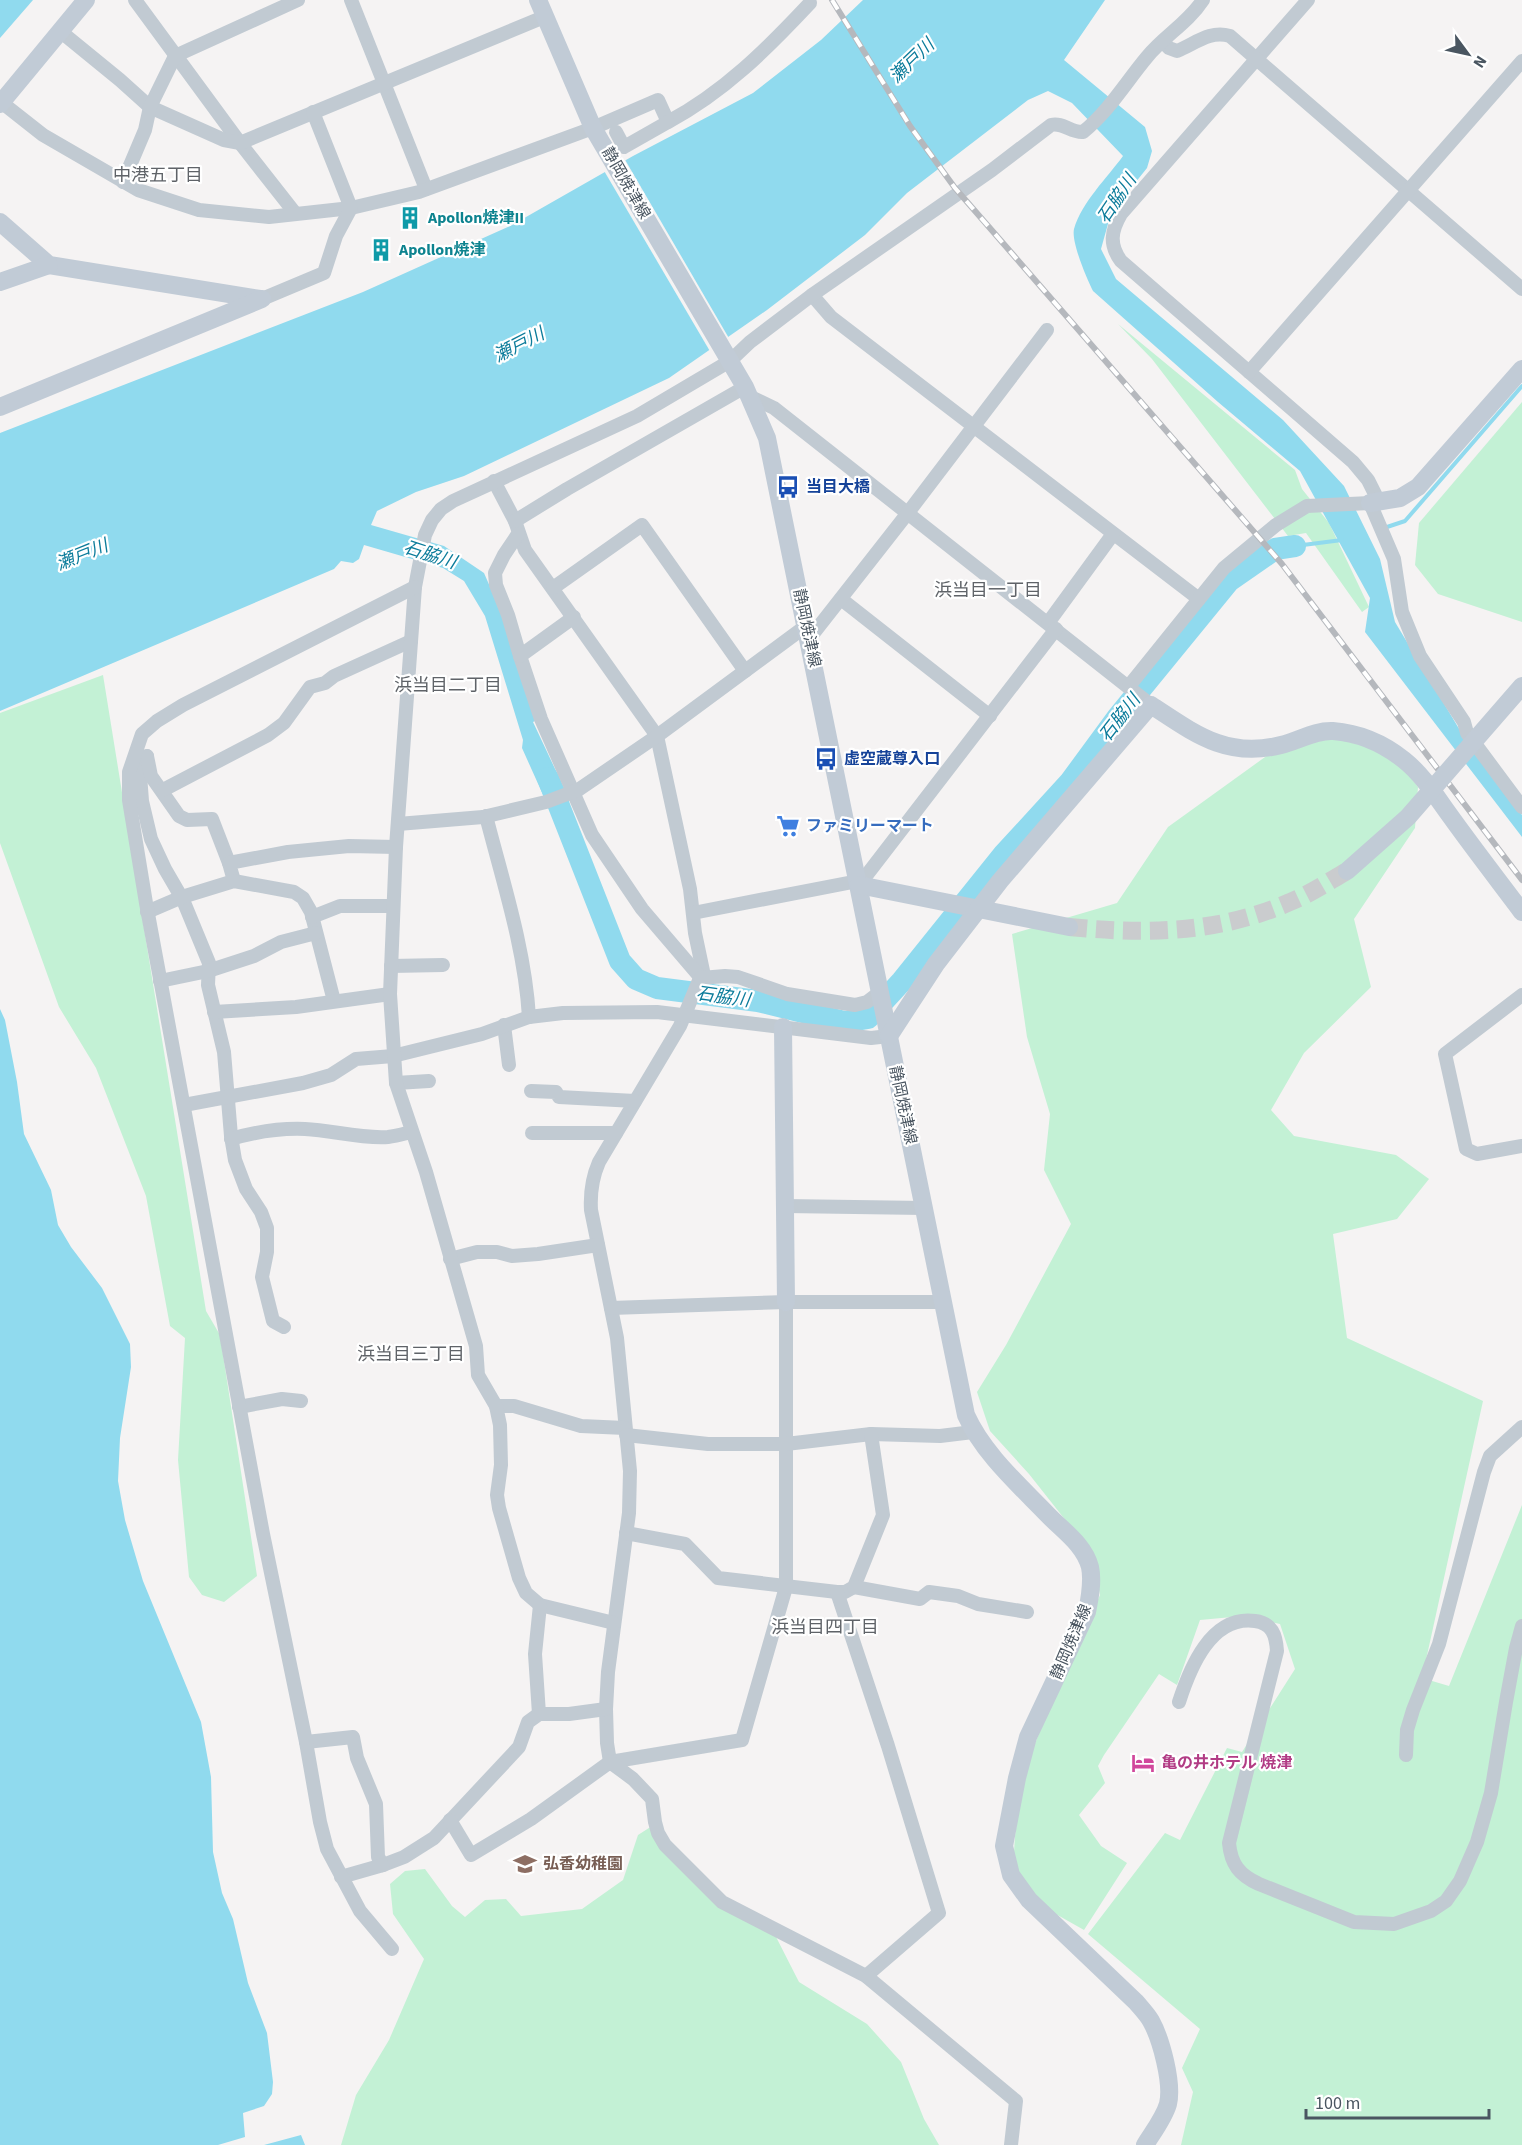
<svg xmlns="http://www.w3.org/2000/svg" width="1522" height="2145" font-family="'Source Sans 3','Noto Sans JP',sans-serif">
  <rect width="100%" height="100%" fill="#f5f3f3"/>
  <g fill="#c3f1d5">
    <polygon points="1118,324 1295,470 1302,489 1329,523 1369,607 1362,612 1306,533 1288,536 1152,359"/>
    <polygon points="1522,402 1522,622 1438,594 1415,565 1419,523"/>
    <polygon points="103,675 206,1311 220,1335 257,1576 224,1602 202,1595 189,1577 178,1460 185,1338 170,1326 146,1196 96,1068 59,1007 0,843 0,713"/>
    <polygon points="1333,738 1366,746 1395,757 1418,787 1415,828 1354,919 1371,987 1304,1053 1271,1110 1294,1136 1396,1155 1429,1179 1397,1219 1333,1234 1347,1338 1483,1401 1422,1678 1449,1686 1522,1505 1522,2145 1181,2145 1193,2092 1182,2068 1200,2029 1088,1934 1165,1833 1180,1840 1227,1748 1242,1752 1295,1669 1280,1624 1243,1616 1200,1620 1177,1685 1159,1674 1104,1755 1098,1766 1105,1783 1079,1815 1101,1846 1127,1863 1084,1930 1038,1904 1013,1868 1015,1836 1024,1771 1052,1701 1100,1595 1093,1555 1029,1474 990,1431 977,1392 1006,1345 1071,1224 1044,1170 1050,1114 1027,1037 1012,934 1117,903 1168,827 1272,752"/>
    <polygon points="652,1826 681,1869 773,1931 799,1982 867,2024 901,2062 924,2119 939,2145 341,2145 356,2095 389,2040 424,1959 393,1914 390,1884 405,1871 425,1869 452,1906 465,1917 485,1900 506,1899 521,1916 582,1909 623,1880 638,1835"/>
  </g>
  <g fill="#90daee">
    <polygon points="0,0 33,0 0,38"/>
    <path d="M 863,0 L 1105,0 L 1064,60 L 1145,127 L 1152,151 L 1147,168 L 1111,213 L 1101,249 L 1116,279 L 1283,420 L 1344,486 L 1380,559 L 1395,622 L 1461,732 L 1522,815 L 1522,837 L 1365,632 L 1370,598 L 1300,471 L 1218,402 L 1093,291 C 1087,279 1071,242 1074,229 C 1082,202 1107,178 1123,156 L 1072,103 L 1048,91 L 1028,100 L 907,193 L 865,235 L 767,310 L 669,378 L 464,476 L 416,492 L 377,511 L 371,525 L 444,546 L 484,573 L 498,605 L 537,720 L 533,722 L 565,790 L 544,797 L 522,748 L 523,740 L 485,616 L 464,581 L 443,568 L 364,545 L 359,559 L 353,563 L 341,561 L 334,569 L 0,711 L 0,433 L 363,292 L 512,225 L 633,156 L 753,93 L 821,40 Z"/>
    <polygon points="0,1009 5,1020 17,1082 24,1134 51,1190 58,1225 71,1247 102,1288 130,1344 131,1367 120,1438 118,1481 125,1520 143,1581 201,1722 211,1777 213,1852 222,1893 233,1919 248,1983 267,2033 273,2082 272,2094 264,2106 243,2113 245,2137 218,2145 0,2145"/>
    <polygon points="301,2135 305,2145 264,2145"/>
  </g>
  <polygon fill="#f5f3f3" points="624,158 730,340 711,353 603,169"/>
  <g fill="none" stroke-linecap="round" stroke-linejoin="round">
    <g stroke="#90daee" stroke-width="4">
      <polyline points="1384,528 1405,521 1522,386"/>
      <polyline points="1295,546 1342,540"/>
    </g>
    <polyline stroke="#90daee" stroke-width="22" points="548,778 620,961 636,979 657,988 758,1001 844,1022 868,1018 902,981 1004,854 1070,782 1117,718 1229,581 1275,549 1295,546"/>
    <path stroke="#caccce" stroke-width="18" stroke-dasharray="18 9" stroke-linecap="butt" d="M 1069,927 C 1146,934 1217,934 1290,902 C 1310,894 1328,882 1347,871"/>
    <g stroke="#c1cad2" stroke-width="14">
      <polyline points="135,0 240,143 295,213"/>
      <polyline points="351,0 426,189"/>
      <path d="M 1308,0 L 1121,214 C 1111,231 1109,245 1121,261 L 1353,462 L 1368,480 L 1379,502"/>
      <polyline points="60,31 120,80 150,107 224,140 240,143 544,17"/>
      <path d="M 1163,42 L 1169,48 L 1177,51 C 1195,44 1209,30 1230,36 L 1522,289"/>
      <path d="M 1,102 L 43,135 L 138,190 L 199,210 L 269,217 L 351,208 L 419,192 L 593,128 L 658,100 L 668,122 C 724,92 767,49 810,3"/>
      <polyline points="616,132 624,147 668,122"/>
      <polyline points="123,182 145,130 150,107 175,56 298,0"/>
      <polyline points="812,295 831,317 1199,599"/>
      <polyline points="262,299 324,273 336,236 351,208 313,112"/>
      <polyline points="1249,372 1522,61"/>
      <polyline points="751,397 774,408 1151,705"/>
      <path d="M 494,481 L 515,521 L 525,550 L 657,736 L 690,889 L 695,933 L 703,971 L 680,1026 L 599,1162 C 592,1178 590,1193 591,1210 L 617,1338 L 630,1471 L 629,1513 L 608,1672 L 606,1709 L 607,1743 L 610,1762 L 742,1740 L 786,1587 L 786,1302"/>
      <polyline points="515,521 567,489 745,387"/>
      <polyline points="518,534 504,555 495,573 496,585 508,615 520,656 541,719 592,835 642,909 701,978"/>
      <polyline points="553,588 642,525 745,671"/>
      <polyline points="841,599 990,716"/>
      <polyline points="1048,623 1113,534"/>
      <polyline points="809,639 907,514 1047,330"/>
      <polyline points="520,656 574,617"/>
      <polyline points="1129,686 1224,568 1276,525 1307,506 1370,503 1394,559 1402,612 1420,656 1464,722 1467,733 1522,807"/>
      <polyline points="147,756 140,775 142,801 151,839 165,869 183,900 209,963 208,985 224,1052 231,1136 235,1160 246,1189 261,1212 267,1228 267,1252 262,1277 273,1321 284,1327"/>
      <polyline points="147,756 151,776 179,816 187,820 212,819 229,863"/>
      <polyline points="163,790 268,735 284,723 310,687 325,683 334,676 411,641"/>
      <path d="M 486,816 C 503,882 525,949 529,1017"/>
      <polyline points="398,824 483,817 546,802 578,790 657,736 806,626"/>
      <polyline points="234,881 229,863 288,852 349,846 396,847"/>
      <polyline points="859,885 1056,629"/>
      <polyline points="147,912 182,897 234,881 294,892 303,898 311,912 334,1001"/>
      <polyline points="693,913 858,881"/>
      <polyline points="312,917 340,906 393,906"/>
      <polyline points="391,966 443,965"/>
      <polyline points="701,978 725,976 738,977 787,994 855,1005 867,1002 880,992"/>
      <polyline points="160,981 208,971 254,956 281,942 316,933"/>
      <polyline points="1522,995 1445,1054 1466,1149 1477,1154 1522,1146"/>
      <polyline points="214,1012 296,1007 390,994"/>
      <polyline points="504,1025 509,1065"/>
      <polyline points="396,1083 429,1081"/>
      <polyline points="531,1091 556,1092 559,1097 635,1101"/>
      <polyline points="184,1105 303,1083 331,1075 356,1059 393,1056 482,1034 529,1017 563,1013 657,1012 871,1038 889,1036"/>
      <polyline points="532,1133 616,1133"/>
      <path d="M 231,1139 C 255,1132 280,1128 305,1129 C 332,1130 360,1139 388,1137 C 396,1136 403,1134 411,1132"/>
      <polyline points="785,1206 924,1208"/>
      <polyline points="450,1259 477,1252 497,1252 512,1256 538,1254 598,1245"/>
      <polyline points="611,1308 786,1302 944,1302"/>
      <polyline points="496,1406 514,1406 581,1426 625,1428"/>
      <polyline points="239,1407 282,1399 301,1401"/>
      <polyline points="626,1435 708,1444 786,1444 871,1434 940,1436 973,1432"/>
      <polyline points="626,1533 685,1544 718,1578 837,1592 845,1592 854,1587 883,1515 871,1434"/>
      <polyline points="854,1587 920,1599 929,1592 958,1596 978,1604 1027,1612"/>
      <polyline points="837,1592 888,1746 939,1913 866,1976"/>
      <path d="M 614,1623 L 540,1605 L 526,1593 L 519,1578 L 499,1508 L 497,1495 L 501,1465 L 500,1425 L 496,1406 L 478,1375 L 476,1346 L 426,1172 L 396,1083 L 390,994 L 396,847 L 415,587 L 425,535 L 432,520 L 441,509 L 453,501 L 637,416 L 730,361 L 750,342 L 812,295 L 992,170 L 1051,125 C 1063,122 1071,133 1083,132 C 1109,111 1126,82 1147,57 C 1164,36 1188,23 1203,0"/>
      <path d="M 1179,1702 C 1190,1668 1211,1615 1255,1621 C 1272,1623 1276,1635 1277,1651 L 1229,1843 C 1231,1864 1239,1875 1259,1884 L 1354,1922 L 1394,1924 L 1431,1911 L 1446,1901 L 1460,1881 L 1477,1842 L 1491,1793 L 1506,1702 L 1516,1648 L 1522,1626"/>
      <polyline points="539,1714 535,1654 540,1605"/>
      <polyline points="306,1742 353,1737 357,1758 376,1804 378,1857 383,1865 404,1857 434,1838 519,1747 528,1722 539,1714 569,1714 606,1709"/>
      <polyline points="1406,1755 1407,1730 1413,1710 1439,1644 1484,1472 1490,1456 1522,1427"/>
      <polyline points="450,1820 471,1855 531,1819 610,1762 633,1779 652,1799 655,1822 658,1833 665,1845 722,1902 866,1976 1016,2101 1011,2145"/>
      <polyline points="341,1877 383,1865"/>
      <polyline points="392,1949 360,1911 327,1849 320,1822 306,1742 263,1534 146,903 129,800 129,772 142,734 157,721 183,705 415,587"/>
    </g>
    <g stroke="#c1cbd6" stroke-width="18">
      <path d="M 538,0 L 593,128 L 745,387 L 767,438 L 966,1415 C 983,1453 1018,1484 1047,1514 C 1062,1530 1084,1544 1090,1567 C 1093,1581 1090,1597 1087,1612 L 1028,1737 L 1017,1778 L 1004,1846 L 1011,1875 L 1029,1900 L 1136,2002 C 1141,2008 1147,2014 1151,2021 C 1161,2039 1173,2083 1168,2104 C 1164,2118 1153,2132 1145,2145"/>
      <polyline points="0,104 86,0"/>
      <polyline points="0,222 49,265 260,299"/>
      <polyline points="0,282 49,265"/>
      <polyline points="0,407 262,299"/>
      <polyline points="1370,503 1400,498 1418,487 1522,369"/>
      <polyline points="859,885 1069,927"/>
      <polyline points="783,1027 786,1302"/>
      <path d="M 889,1036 L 936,964 L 1000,881 L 1151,705 C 1194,733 1226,759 1281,745 C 1298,741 1315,730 1333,731 C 1359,733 1384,744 1404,760 C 1423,775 1437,798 1451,817 C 1474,849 1498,880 1522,912"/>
    </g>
    <g stroke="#b5b8bd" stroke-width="6">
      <polyline id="rail" points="832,0 910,126 955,188 1282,564 1522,880"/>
    </g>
    <use href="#rail" stroke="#fff" stroke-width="4" stroke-dasharray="11" stroke-linecap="butt"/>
    <polyline stroke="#c1cbd6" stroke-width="18" points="1347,871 1408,817 1522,686"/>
  </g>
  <defs>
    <g id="building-bare" transform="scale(1.8)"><path d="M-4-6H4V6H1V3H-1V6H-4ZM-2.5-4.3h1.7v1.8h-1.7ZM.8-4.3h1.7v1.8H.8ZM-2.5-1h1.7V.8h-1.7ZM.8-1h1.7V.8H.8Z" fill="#0f9aa8" stroke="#fff" stroke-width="2.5" paint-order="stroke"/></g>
    <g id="bus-bare" transform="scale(1.8)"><path d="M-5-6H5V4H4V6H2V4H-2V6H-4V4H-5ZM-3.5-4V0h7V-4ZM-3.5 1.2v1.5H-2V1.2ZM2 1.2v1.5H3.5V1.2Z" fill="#1a4fb4" stroke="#fff" stroke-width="2.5" paint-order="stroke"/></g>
    <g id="supermarket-bare" transform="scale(1.8)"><path d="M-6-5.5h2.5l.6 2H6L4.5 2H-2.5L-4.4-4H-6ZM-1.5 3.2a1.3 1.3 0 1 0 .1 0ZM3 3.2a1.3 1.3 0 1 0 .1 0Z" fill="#3f7fe0" stroke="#fff" stroke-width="2.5" paint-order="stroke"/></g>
    <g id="hotel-bare" transform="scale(1.8)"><path d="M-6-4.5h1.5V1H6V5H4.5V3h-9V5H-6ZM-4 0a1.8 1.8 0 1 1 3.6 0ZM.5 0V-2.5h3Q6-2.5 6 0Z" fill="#d1479c" stroke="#fff" stroke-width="2.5" paint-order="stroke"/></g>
    <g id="school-bare" transform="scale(1.8)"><path d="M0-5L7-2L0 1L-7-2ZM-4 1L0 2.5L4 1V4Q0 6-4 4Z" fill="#8d6e63" stroke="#fff" stroke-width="2.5" paint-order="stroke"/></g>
  </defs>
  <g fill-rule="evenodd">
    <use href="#building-bare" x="410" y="218"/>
    <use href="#building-bare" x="381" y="250"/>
    <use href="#bus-bare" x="788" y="487"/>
    <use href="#bus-bare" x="826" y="759"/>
    <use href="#supermarket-bare" x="788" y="826"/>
    <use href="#hotel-bare" x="1143" y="1763"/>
    <use href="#school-bare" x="525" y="1864"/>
  </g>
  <g text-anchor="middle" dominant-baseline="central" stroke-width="4.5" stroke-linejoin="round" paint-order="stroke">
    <g font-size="16" fill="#4a5661" stroke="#fff">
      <text transform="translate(626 183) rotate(60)">静岡焼津線</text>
      <text transform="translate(807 628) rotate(78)">静岡焼津線</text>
      <text transform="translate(903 1105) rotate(78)">静岡焼津線</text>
      <text transform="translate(1071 1642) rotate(-67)">静岡焼津線</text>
    </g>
    <g font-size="16" font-weight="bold" fill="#0d838f" stroke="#fff" text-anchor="start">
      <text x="428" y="218">Apollon焼津II</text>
      <text x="399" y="250">Apollon焼津</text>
    </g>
    <g font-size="16" font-weight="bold" fill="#164399" stroke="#fff" text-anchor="start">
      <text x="806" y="487">当目大橋</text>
      <text x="844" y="759">虚空蔵尊入口</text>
    </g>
    <g font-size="16" font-weight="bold" fill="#366cbe" stroke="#fff" text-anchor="start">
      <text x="806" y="826">ファミリーマート</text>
    </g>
    <g font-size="16" font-weight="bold" fill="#b23c85" stroke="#fff" text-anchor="start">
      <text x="1161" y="1763">亀の井ホテル 焼津</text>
    </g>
    <g font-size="16" font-weight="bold" fill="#785e54" stroke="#fff" text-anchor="start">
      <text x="543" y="1864">弘香幼稚園</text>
    </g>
    <g font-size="18" font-style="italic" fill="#0c7c9b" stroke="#fff">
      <text transform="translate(912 61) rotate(-44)">瀬戸川</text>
      <text transform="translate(1117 199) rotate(-56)">石脇川</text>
      <text transform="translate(519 345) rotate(-27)">瀬戸川</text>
      <text transform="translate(82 555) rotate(-22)">瀬戸川</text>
      <text transform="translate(430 555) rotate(18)">石脇川</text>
      <text transform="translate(1120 718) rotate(-52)">石脇川</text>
      <text transform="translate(723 997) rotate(8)">石脇川</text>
    </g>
    <g font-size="18" fill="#5f6368" stroke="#fff">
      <text x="158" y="175">中港五丁目</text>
      <text x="988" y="590">浜当目一丁目</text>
      <text x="448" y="685">浜当目二丁目</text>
      <text x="411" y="1354">浜当目三丁目</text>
      <text x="825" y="1627">浜当目四丁目</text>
    </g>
  </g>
  <g transform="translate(1468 54) rotate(123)" stroke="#ffffff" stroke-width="4.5" paint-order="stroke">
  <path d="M0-4.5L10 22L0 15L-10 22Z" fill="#4a5661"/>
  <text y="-9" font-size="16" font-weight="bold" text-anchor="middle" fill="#4a5661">N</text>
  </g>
  <path d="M1306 2109v9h183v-9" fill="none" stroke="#4a5661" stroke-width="3"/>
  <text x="1315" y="2109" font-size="18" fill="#4a5661" stroke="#ffffff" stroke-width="4.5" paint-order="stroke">100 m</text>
</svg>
